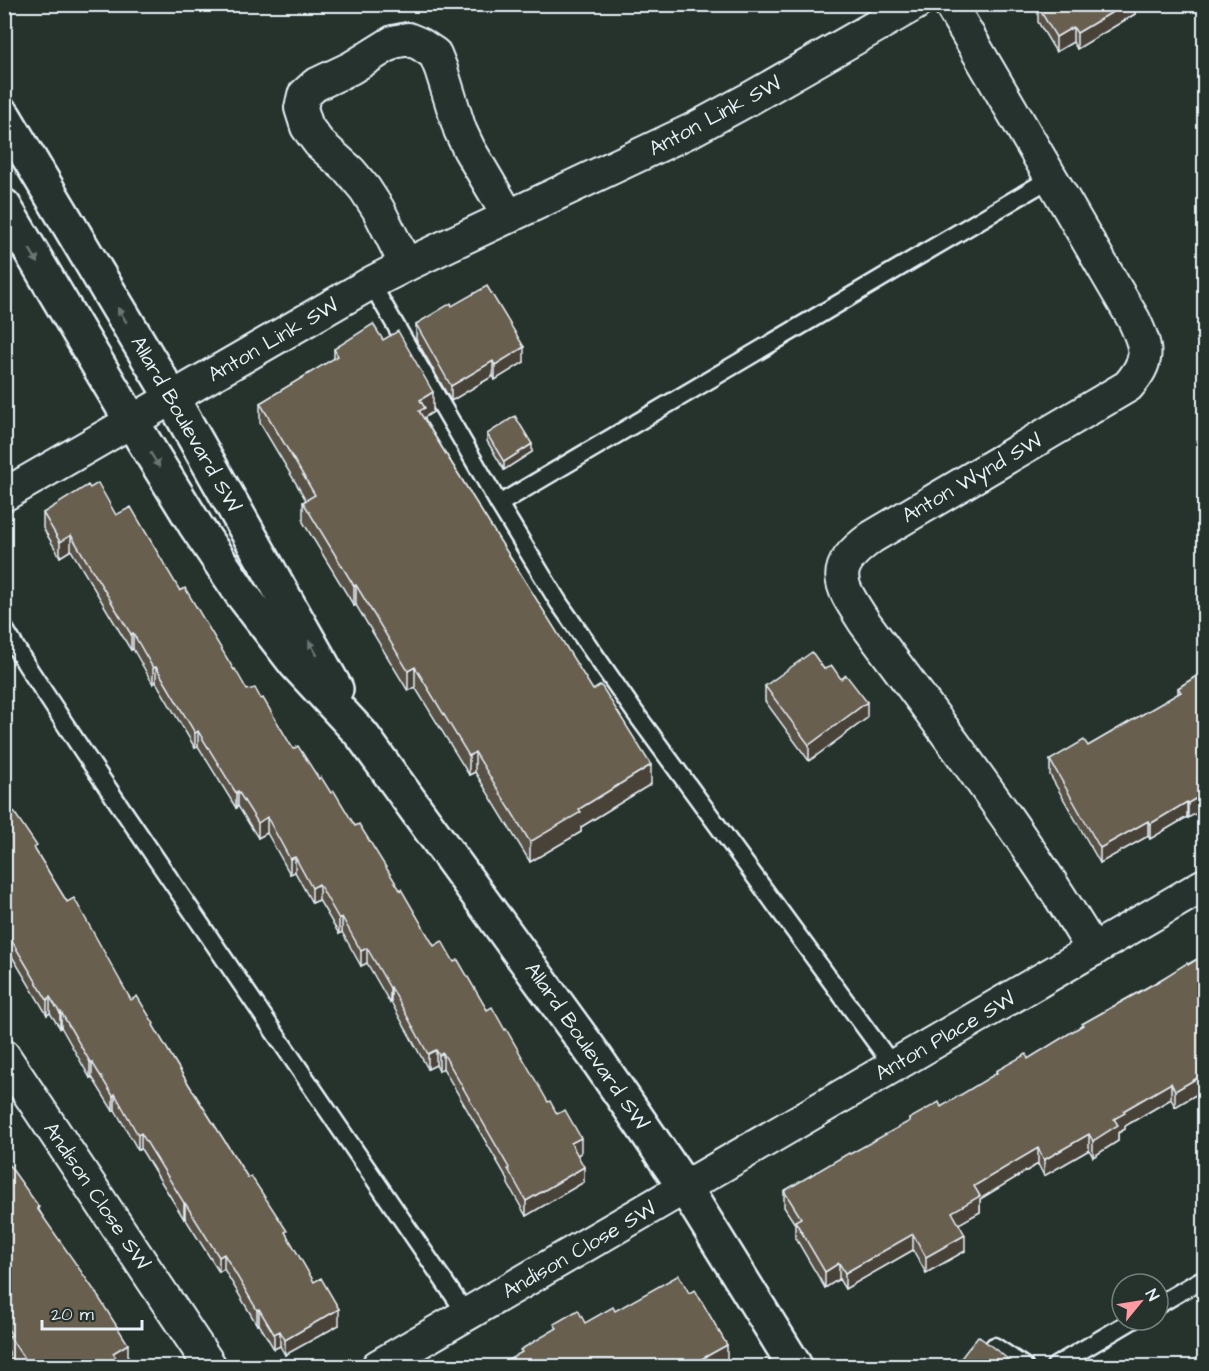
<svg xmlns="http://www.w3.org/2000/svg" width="1209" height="1371" font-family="'Architects Daughter',sans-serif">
  <rect width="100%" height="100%" fill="#26332d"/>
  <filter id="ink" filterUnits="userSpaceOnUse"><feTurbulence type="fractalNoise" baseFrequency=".0167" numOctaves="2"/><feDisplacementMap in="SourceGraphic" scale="12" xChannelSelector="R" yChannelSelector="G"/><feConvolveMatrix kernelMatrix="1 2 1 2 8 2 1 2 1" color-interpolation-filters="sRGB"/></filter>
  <g filter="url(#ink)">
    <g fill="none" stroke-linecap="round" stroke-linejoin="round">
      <g stroke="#e8f1f8" stroke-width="21">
        <g id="lane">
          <polyline points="371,283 499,504 559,603 634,711 893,1066"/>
          <polyline points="499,504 1051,178"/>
          <polyline points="4,628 27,666 84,753 467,1315"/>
          <polyline points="1158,1305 1204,1278"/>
          <polyline points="994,1346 1024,1366"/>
          <polyline points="1055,1366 1133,1320"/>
        </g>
      </g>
      <g stroke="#e8f1f8" stroke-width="36">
        <g id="street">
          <path d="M 950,4 L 1134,320 C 1148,350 1150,360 1128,386 L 872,537 C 828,569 839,583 865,623 C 944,730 1025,836 1093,950"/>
          <polyline points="406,265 378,209 365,189 350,171 319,143 307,127 301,108 304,95 315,85 351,68 393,42 408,39 420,44 435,54 441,69 460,130 469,149 509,217"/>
          <polyline points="4,495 371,283 406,265 692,130 749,99 915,4"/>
          <polyline points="4,1056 210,1366"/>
          <polyline points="378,1366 1204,885"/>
        </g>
      </g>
      <g stroke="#e8f1f8" stroke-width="38">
        <g id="secondary">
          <polyline points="4,116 172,398 336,689"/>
          <polyline points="4,206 132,422 196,526 241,593 295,663 362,735 594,1055 685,1188 795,1366"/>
        </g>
      </g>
      <use href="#lane" stroke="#26332d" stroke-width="16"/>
      <use href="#street" stroke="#26332d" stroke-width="32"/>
      <use href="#secondary" stroke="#26332d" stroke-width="33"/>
    </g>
    <g fill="#595145" stroke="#e8f1f8" stroke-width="1.5">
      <polygon points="1135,4 1135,14 1077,49 1073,42 1056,52 1038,22 1038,7"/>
      <polygon points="452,306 524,362 495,380 493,376 451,401 416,339 416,324"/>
      <polygon points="383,340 433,412 425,417 425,420 651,784 581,827 581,832 530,862 475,772 469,775 415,687 408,691 356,605 354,606 303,522 303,502 306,500 260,423 260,403 334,359 334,349"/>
      <polygon points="487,434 532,452 504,470 487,441"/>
      <polygon points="90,488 116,515 180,591 247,690 261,699 293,749 331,793 355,826 434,946 454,962 487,1010 581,1153 577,1155 584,1182 526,1216 508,1184 508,1180 443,1068 439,1071 436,1065 428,1069 391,1002 390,1003 367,963 361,966 342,932 339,934 319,900 312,903 295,872 290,874 267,833 258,838 238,806 236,808 198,746 195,748 156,682 153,684 133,649 131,650 129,647 71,550 60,557 43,528 43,513"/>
      <polygon points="824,669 841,679 867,718 809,761 765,701 765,686"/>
      <polygon points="1204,671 1188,818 1187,817 1150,839 1148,836 1100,863 1050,775 1050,760 1088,746 1178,694 1178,688"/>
      <polygon points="4,806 37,853 67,902 131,1000 154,1028 184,1077 248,1178 287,1237 339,1325 285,1355 280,1346 274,1349 259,1324 257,1325 224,1269 219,1272 185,1218 184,1219 141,1149 138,1150 115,1110 113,1111 92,1077 90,1078 61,1027 60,1028 50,1013 47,1015 7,948 5,949 4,948"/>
      <polygon points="1204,955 1204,1090 1175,1107 1171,1099 1125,1126 1125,1129 1118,1133 1118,1141 1093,1157 1089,1150 1044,1176 1038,1164 980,1199 980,1212 958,1224 965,1251 926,1273 913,1250 845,1289 839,1279 825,1288 795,1237 795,1224 784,1207 784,1191 909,1122 909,1119 941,1107 996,1074 996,1071 1028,1059 1082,1026 1082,1024"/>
      <polygon points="4,1158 39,1210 128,1365 125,1366 15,1366 9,1358 9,1352 4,1345"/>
    </g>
    <g fill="#484238" stroke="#e8f1f8" stroke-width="1.5">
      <polygon points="1126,4 1135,4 1135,14 1077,49 1077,33"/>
      <polygon points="1073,27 1073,42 1056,52 1056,37"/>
      <polygon points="524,347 524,362 495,380 495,365"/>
      <polygon points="493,361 493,376 451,401 451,386"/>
      <polygon points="433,392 433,412 425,417 425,427 419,431 420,400"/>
      <polygon points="532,444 532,452 504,470 504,462"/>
      <polygon points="71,535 71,550 60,557 60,542"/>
      <polygon points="356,585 356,605 354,606 354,586"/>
      <polygon points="133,633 133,649 131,650 131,634"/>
      <polygon points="156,667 156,682 153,684 153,668"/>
      <polygon points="415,667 415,687 408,691 408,671"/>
      <polygon points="867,702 867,718 809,761 809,745"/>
      <polygon points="198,731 198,746 195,748 195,733"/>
      <polygon points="475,752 475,772 469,775 469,756"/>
      <polygon points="651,765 651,784 581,827 581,832 530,862 530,842 579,809"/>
      <polygon points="238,791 238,806 236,808 236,793"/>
      <polygon points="1204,794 1204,809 1188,818 1188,803"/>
      <polygon points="1187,802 1187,817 1150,839 1150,824"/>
      <polygon points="267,817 267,833 258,838 258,823"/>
      <polygon points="1148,821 1148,836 1100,863 1100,848"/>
      <polygon points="295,857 295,872 290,874 290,859"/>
      <polygon points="319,884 319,900 312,903 312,888"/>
      <polygon points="342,917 342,932 339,934 339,919"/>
      <polygon points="7,933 7,948 5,949 5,934"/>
      <polygon points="367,948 367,963 361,966 361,951"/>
      <polygon points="391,987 391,1002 390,1003 390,988"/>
      <polygon points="50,997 50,1013 47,1015 47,1000"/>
      <polygon points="61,1012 61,1027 60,1028 60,1013"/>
      <polygon points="436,1050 436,1065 428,1069 428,1054"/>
      <polygon points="443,1053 443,1068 439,1071 439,1055"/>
      <polygon points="90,1062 92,1062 92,1077 90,1078"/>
      <polygon points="1204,1074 1204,1090 1175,1107 1175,1091"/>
      <polygon points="1171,1083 1171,1099 1125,1126 1125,1129 1118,1133 1118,1141 1093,1157 1093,1141 1114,1119 1123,1111"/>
      <polygon points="115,1094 115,1110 113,1111 113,1096"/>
      <polygon points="141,1133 141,1149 138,1150 138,1135"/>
      <polygon points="1089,1134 1089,1150 1044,1176 1044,1160"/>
      <polygon points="581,1138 581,1153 571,1158 571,1143"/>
      <polygon points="1038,1148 1038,1164 980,1199 980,1212 952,1228 952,1212 974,1186"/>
      <polygon points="584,1167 584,1182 526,1216 526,1201"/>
      <polygon points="184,1203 185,1203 185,1218 184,1219"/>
      <polygon points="913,1234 913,1250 845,1289 845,1273"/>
      <polygon points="965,1235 965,1251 926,1273 926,1257"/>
      <polygon points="224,1254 224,1269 219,1272 219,1257"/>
      <polygon points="839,1263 839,1279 825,1288 825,1272"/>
      <polygon points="259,1309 259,1324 257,1325 257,1310"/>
      <polygon points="339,1309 339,1325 285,1355 285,1340"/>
      <polygon points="280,1331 280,1346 274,1349 274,1334"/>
      <polygon points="128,1344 128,1365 125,1366 113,1366 113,1353"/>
      <polygon points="727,1345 727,1365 724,1366 689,1366"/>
    </g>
    <g fill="#675e50" stroke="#e8f1f8" stroke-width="1.5">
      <polygon points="1043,4 1126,4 1077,33 1073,27 1056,37 1038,7"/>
      <polygon points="487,286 524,347 495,365 493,361 451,386 416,324 451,303 452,306"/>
      <polygon points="373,324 383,340 398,331 433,392 420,400 425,408 419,411 593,690 601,685 651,765 579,809 581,812 530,842 475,752 469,756 415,667 408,671 356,585 354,586 303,502 315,495 260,403 338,356 334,349"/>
      <polygon points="515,416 532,444 504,462 487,434"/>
      <polygon points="98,483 116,515 131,507 180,591 185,588 234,670 235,669 247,690 255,688 261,699 263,698 293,749 298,746 319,779 321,777 331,793 334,791 355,826 359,824 400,890 401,889 434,946 442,941 454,962 458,960 487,1010 492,1007 505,1030 506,1029 548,1102 550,1101 557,1114 565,1110 581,1138 571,1143 584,1167 526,1201 508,1169 509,1168 443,1053 439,1055 436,1050 428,1054 391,987 390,988 367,948 361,951 342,917 339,919 319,884 312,888 295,857 290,859 267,817 258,823 238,791 236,793 198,731 195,733 156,667 153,668 133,633 131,634 129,631 71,535 60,542 43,513 88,485 90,488"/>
      <polygon points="812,652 824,669 832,666 841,679 846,675 867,702 809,745 765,686"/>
      <polygon points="1204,671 1204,794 1188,803 1187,802 1150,824 1148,821 1100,848 1050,760 1084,740 1088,746 1181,692 1178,688"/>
      <polygon points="4,806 8,812 12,809 37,846 34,848 67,902 74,898 131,1000 137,996 154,1024 153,1025 184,1077 248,1178 251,1176 287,1231 285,1232 314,1282 321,1278 339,1309 285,1340 280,1331 274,1334 259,1309 257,1310 224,1254 219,1257 185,1203 184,1203 141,1133 138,1135 115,1094 113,1096 92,1062 90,1062 61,1012 60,1013 50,997 47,1000 7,933 5,934 4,933"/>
      <polygon points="1204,955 1204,1074 1175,1091 1171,1083 1123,1111 1125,1113 1114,1119 1118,1125 1093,1141 1089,1134 1044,1160 1038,1148 974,1186 980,1196 952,1212 965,1235 926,1257 913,1234 845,1273 839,1263 825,1272 795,1221 801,1218 784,1191 849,1153 850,1154 910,1121 909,1119 939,1102 941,1107 997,1073 996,1071 1026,1054 1028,1059 1083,1025 1082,1024 1157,982 1187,963 1188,965"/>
      <polygon points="4,1158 39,1207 37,1208 94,1290 128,1344 113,1353 121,1366 29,1366 9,1336 12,1335 4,1324"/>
      <polygon points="679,1275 689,1293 695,1290 727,1345 689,1366 498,1366 522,1352 520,1350 557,1328 554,1324 578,1310 585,1323 613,1307 615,1311"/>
      <polygon points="978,1336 1017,1366 955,1366"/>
    </g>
    <defs><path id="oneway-solid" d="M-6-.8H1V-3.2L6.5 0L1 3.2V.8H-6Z" transform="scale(1.5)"/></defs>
    <g fill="#6a7674">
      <use href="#oneway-solid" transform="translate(34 256) rotate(59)"/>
      <use href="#oneway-solid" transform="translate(122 315) rotate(-121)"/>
      <use href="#oneway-solid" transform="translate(155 460) rotate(58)"/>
      <use href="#oneway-solid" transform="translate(313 648) rotate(-119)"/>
    </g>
  </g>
  <g text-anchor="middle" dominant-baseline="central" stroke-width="6" stroke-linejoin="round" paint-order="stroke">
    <g font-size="21" fill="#e8f1f8" stroke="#26332d">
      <text transform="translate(715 116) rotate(-28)">Anton Link SW</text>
      <text transform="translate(273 340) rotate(-30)">Anton Link SW</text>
      <text transform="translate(186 424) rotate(60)">Allard Boulevard SW</text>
      <text transform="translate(972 478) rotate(-30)">Anton Wynd SW</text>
      <text transform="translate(945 1036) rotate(-30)">Anton Place SW</text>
      <text transform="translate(587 1046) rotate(55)">Allard Boulevard SW</text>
      <text transform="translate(97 1196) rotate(56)">Andison Close SW</text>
      <text transform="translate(579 1250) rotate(-30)">Andison Close SW</text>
    </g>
  </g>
  <rect width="1209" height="1371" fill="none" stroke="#26332d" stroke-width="24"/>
  <rect x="12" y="12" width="1185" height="1347" fill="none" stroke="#e8f1f8" stroke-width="2" filter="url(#ink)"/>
  <g transform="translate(1140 1302) rotate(60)"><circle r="28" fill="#26332d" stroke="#747f7e" stroke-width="1.5"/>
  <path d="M0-4.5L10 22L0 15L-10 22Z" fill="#ff9aa2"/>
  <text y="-9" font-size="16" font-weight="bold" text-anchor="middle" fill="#e8f1f8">N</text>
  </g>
  <path d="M42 1320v9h100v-9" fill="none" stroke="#e8f1f8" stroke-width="3"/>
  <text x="51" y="1320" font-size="18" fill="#e8f1f8" stroke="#26332d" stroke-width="4.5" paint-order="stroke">20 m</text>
</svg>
